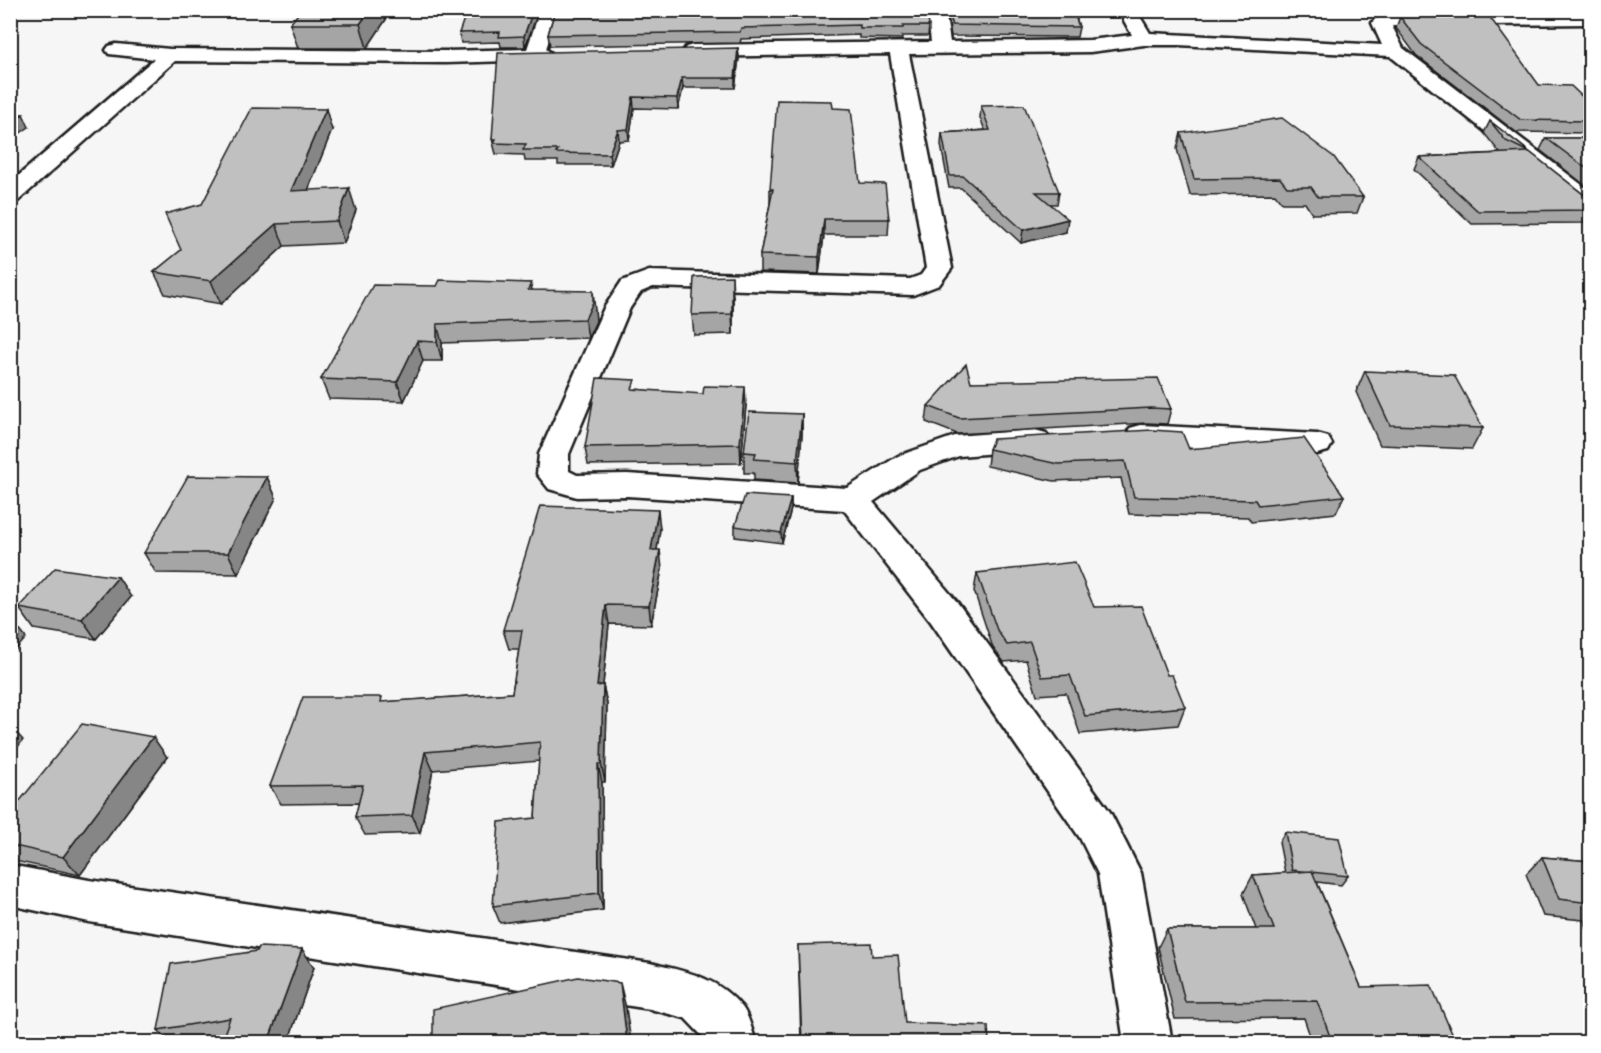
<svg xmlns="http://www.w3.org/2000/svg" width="1601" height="1053" font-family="'Gochi Hand',sans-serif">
  <rect width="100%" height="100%" fill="#f6f6f6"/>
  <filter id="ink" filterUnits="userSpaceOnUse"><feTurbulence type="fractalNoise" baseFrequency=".0167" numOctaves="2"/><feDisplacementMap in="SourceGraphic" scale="12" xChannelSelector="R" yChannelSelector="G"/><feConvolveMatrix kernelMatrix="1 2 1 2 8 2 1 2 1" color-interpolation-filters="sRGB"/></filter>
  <g filter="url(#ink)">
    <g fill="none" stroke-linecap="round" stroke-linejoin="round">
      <g stroke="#1c1c1c" stroke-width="5">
        <g id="minor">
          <polygon points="540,10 558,10 546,49 553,54 550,58 543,60 446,63 175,61 18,201 10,203 10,183 154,59 109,54 106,50 109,46 116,44 170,49 446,51 527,49"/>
          <polygon points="927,10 945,10 950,42 1090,40 1132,35 1118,10 1136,10 1150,33 1382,45 1372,23 1375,19 1387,16 1590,14 1590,24 1392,26 1403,48 1590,191 1590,210 1582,208 1390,56 1178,45 1144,45 1090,52 909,54 952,268 939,285 913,295 653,287 641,292 630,308 569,454 569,471 577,475 627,474 847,488 898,456 955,436 1035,430 1046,433 1050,440 1046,447 1035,450 959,456 920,470 873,502 957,602 1110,812 1141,873 1172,1042 1124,1042 1098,874 1080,838 931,622 844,510 627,496 577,497 549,489 537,474 539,454 604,308 622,281 649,271 910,279 921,275 926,268 890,54 693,57 686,55 683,51 686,47 693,45 931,42"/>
          <polygon points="1141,425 1317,434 1328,437 1332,444 1328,451 1317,454 1141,445 1130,442 1126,435 1130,428"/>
          <path d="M 10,865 L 89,880 L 650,963 C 687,972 716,976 742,1007 C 749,1016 752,1031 756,1042 L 708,1042 L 685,1018 L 650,1009 L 89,922 L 10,905 Z"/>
        </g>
      </g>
      <use href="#minor" fill="#fff" fill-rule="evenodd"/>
    </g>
    <g fill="#a5a5a5" stroke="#1c1c1c" stroke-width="1.5">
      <polygon points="539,10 525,47 501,47 500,42 461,43 459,33"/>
      <polygon points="555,10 929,26 928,36 902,36 902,39 859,38 859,35 741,39 740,43 550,46 548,35"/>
      <polygon points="947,10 1078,10 1077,20 1079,27 1077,37 951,36"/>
      <polygon points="391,12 367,48 298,48 290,24"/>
      <polygon points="1400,17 1539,85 1590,104 1590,133 1516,132 1416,55 1396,28"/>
      <polygon points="738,48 739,58 735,88 683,88 678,109 634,108 629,140 619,141 611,165 558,165 558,161 525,161 524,155 496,154 492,139"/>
      <polygon points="981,106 1059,192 1057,204 1051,204 1066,232 1021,243 961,188 949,188 941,145 942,133 985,130 980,118"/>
      <polygon points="833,108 860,183 889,219 888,235 824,235 819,274 760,272 760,255 770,204 770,189"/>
      <polygon points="1490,121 1587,197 1590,198 1590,223 1472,224 1414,169 1419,157 1500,153 1484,133"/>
      <polygon points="332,130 308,190 356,210 344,243 284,246 221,304 165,294 154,272"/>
      <polygon points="1181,133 1363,197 1357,213 1312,214 1305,203 1282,203 1275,194 1190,195 1177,149"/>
      <polygon points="1546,138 1590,138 1590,189 1540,150"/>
      <polygon points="531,283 532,290 595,310 596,321 588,338 442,343 442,361 423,361 404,401 329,399 321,379 437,286"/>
      <polygon points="733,296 733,334 694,335 692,315"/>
      <polygon points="1365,371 1483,428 1472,449 1380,445 1356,392"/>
      <polygon points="971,382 1171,409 1167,424 1147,423 957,434 926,422 928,406"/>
      <polygon points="636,389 746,405 741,463 588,465 585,447"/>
      <polygon points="802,414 802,434 798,483 754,480 754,473 744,473 744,452"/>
      <polygon points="989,449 1189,449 1344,496 1336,513 1251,522 1248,517 1129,514 1121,478 1054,481 987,466"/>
      <polygon points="267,477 276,498 238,574 156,573 144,553"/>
      <polygon points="791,498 791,509 782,543 735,537 735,526"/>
      <polygon points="660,529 657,550 662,569 651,625 609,624 603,685 607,704 605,782 602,782 603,910 500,923 493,906 535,818 539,761 433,770 420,833 365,835 355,817 359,803 281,804 270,786 384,702 512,693 519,649 509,649 503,630"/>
      <polygon points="977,573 1094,607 1185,707 1178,725 1080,734 1066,693 1037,695 1026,660 1004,662 993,648 974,591"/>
      <polygon points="131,597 96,639 34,629 19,608"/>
      <polygon points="167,757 80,875 10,860 10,813"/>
      <polygon points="1285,832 1348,876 1341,885 1317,882 1361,987 1454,1038 1449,1042 1312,1042 1304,1018 1175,1019 1158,947 1167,929 1256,929 1243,894 1253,875 1285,873 1279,842"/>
      <polygon points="1542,857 1590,861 1590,936 1583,920 1543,916 1526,874"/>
      <polygon points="798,945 872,956 905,1023 989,1042 801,1042"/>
      <polygon points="314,967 288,1042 221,1042 222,1039 199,1042 170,1042 158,1030"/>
    </g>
    <g fill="#868686" stroke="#1c1c1c" stroke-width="1.5">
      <polygon points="370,10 390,10 391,12 367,48 360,24"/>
      <polygon points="533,10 539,10 525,47 524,36"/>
      <polygon points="738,48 739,58 735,88 735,78"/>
      <polygon points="682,78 683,88 678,109 677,98"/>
      <polygon points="633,97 634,108 629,140 628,129"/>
      <polygon points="326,109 332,130 299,213 291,191"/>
      <polygon points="23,114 29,127 10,140 10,123"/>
      <polygon points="618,130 619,141 611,165 609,154"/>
      <polygon points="349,188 356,210 344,243 337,221"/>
      <polygon points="824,219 824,235 819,274 819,257"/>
      <polygon points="1068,219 1066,232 1021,243 1023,230"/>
      <polygon points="276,224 284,246 221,304 211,281"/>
      <polygon points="732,276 733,296 733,334 732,314"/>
      <polygon points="593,291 595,310 596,321 588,338 585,319"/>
      <polygon points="437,324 442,343 442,361 437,342"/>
      <polygon points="417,341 423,361 404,401 397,382"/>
      <polygon points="745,387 746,405 741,463 740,444"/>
      <polygon points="802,414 802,434 798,483 797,462"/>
      <polygon points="267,477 276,498 238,574 228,553"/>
      <polygon points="791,498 791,509 782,543 781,533"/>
      <polygon points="658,510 660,529 654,569 651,550"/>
      <polygon points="660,550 662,569 651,625 649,606"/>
      <polygon points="118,577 131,597 96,639 82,619"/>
      <polygon points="606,605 609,624 601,704 597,686"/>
      <polygon points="10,618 26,638 10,656"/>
      <polygon points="603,685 607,704 605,782 601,764"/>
      <polygon points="10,726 23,740 10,757"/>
      <polygon points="153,737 167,757 80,875 63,857"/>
      <polygon points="425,752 433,770 420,833 412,815"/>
      <polygon points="598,764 602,782 603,910 599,893"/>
      <polygon points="302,949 314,967 288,1042 268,1042"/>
      <polygon points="620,983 626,1008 631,1042 627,1042"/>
    </g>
    <g fill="#c0c0c0" stroke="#1c1c1c" stroke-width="1.5">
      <polygon points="301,10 370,10 360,24 290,24"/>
      <polygon points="467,10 533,10 524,36 499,37 500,32 459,33"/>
      <polygon points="555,10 927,10 929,26 903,26 903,28 860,28 860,25 741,28 740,32 548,35"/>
      <polygon points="950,10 1078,10 1078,16 1075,16 1079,27 952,25"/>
      <polygon points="1489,16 1539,85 1571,86 1590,104 1590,121 1521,120 1421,44 1400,17"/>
      <polygon points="738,48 735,78 682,78 677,98 633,97 628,129 618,130 609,154 556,153 558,150 523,150 526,144 494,143 496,139 492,139 498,53"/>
      <polygon points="777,100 832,101 833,108 851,109 860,183 885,184 889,219 824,219 819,257 760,255 773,189 770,189"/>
      <polygon points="1024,105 1059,192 1036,192 1068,219 1023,230 963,176 950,176 942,133 990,130 981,106"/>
      <polygon points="252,108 326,109 291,191 349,188 337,221 276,224 211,281 154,272 181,250 165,214 202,204"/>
      <polygon points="10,114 23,114 10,123"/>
      <polygon points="1282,118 1334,157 1363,197 1318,197 1311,187 1287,187 1280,178 1194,179 1181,133"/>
      <polygon points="1490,121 1587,197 1590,198 1590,210 1478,211 1419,157 1529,152 1506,141"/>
      <polygon points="1546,138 1590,138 1590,171"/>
      <polygon points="732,276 732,314 692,315 694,277"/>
      <polygon points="440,280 531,283 528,290 593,291 593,302 585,319 437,324 437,342 417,341 397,382 321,379 373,285 437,286"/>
      <polygon points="966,364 971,382 1158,378 1171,409 1151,408 959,418 928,406"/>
      <polygon points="1365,371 1454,375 1483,428 1390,425"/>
      <polygon points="597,378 635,380 632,389 703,394 704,386 745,387 740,444 585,447"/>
      <polygon points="749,412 802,414 797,462 754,459 756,453 744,452"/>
      <polygon points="1152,430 1182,432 1189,449 1304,438 1344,496 1258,505 1255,500 1134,497 1125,461 1058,464 989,449 993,439"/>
      <polygon points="188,476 267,477 228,553 144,553"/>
      <polygon points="745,495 791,498 781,533 735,526"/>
      <polygon points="540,506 658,510 651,550 660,550 649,606 606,605 597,686 603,685 601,764 598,764 599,893 493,906 499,822 535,818 540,742 425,752 412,815 355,817 363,785 270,786 303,697 382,697 381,702 512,693 522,630 503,630"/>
      <polygon points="1075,562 1094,607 1141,606 1167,675 1172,675 1185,707 1085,716 1070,675 1042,677 1030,642 1007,645 997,630 977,573"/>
      <polygon points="55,568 118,577 82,619 19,608"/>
      <polygon points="82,724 153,737 63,857 10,845 10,813"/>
      <polygon points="1285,832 1339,838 1348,876 1292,870"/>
      <polygon points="1542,857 1590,861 1590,903 1559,899"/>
      <polygon points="1312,871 1361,987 1431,985 1454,1038 1332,1042 1317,1001 1185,1002 1167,929 1274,929 1253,875"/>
      <polygon points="871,943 872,956 898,955 905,1023 988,1026 989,1042 802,1042 798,945"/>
      <polygon points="259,947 302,949 268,1042 221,1042 230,1018 158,1030 171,964 257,951"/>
      <polygon points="578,977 620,983 627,1042 433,1042 433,1009"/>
    </g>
  </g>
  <rect width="1601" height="1053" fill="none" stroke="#fff" stroke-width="36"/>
  <rect x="18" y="18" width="1565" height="1017" fill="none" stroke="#1c1c1c" stroke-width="2" filter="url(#ink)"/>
</svg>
